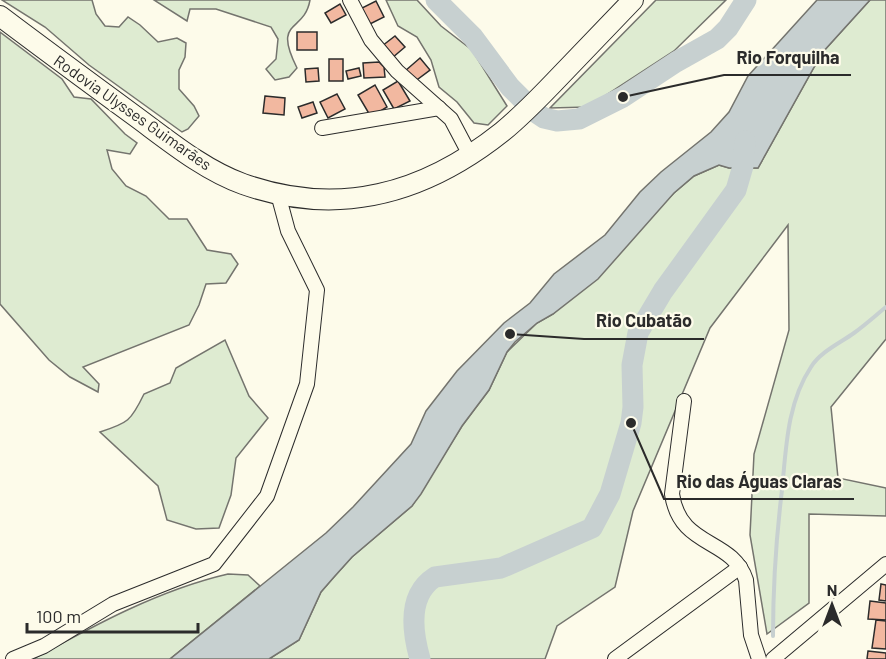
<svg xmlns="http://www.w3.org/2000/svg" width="886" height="659" font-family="Barlow,sans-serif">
  <rect width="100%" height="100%" fill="#fdfbea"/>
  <g fill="#deebd1" stroke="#74746e" stroke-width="1.5">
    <polygon points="2,0 92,0 96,14 105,26 119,27 128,17 140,25 158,42 177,38 186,43 185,57 179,70 179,89 194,106 199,116 188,129 182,132 89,65 45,27"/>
    <path d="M 154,0 L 310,0 C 304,34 272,18 297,68 L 289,77 L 275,80 L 266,69 L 276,59 L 278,39 L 271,27 L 216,9 L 190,9 L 187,21 Z"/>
    <polygon points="386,0 417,0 441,26 472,50 507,106 488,125 474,123 457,102 439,87 431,60 417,37 398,26"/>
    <polygon points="656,0 726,0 674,51 588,107 550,108"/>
    <polygon points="870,0 886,0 886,339 831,407 838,478 886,488 886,516 809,514 809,603 767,634 750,535 754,454 789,330 788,225 710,328 633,511 615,587 557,626 545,659 269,659 299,640 321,592 334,577 352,557 412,506 462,426 489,390 507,352 537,323 553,314 674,193 694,176 719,165 729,168 758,168 822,53"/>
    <polygon points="0,32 62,79 74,97 91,99 125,134 137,143 130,154 107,150 112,169 126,186 146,196 169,219 187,219 207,250 231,254 238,264 226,283 206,284 199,305 189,325 83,367 99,384 98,392 70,377 49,360 0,304"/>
    <path d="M 225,340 L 249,396 L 268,418 L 236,458 L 231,495 L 219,528 L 196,529 L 167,520 L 158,486 L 100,432 C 128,423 131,421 144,394 L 170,383 L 176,368 Z"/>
    <path d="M 228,574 L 248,575 L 260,586 L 170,659 L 33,659 C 95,625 159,590 228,574 Z"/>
  </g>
  <polygon fill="#c7d0d0" stroke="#74746e" stroke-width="1.5" points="817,0 870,0 822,53 758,168 729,168 719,165 694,176 674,193 598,279 553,314 537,323 515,342 507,352 489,390 462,426 421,494 412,506 352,557 334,577 321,592 299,640 269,659 170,659 326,533 353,507 411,444 426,411 457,371 504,323 530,303 554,274 605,235 640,192 661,172 711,132 729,112 748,76"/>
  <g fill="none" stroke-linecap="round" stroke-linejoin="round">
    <path stroke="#c7d0d0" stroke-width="4" d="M 773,636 C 773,587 776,539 782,490 C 786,449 787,403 811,367 C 820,352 840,343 854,333 C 865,325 875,316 886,307"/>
    <g stroke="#c7d0d0" stroke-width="21">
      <polyline points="436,0 473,37 510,87 535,112 544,118 557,121 579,119 623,97 676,62 717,39 728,28 746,0"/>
      <path d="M 420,659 C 412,631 407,595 435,577 L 501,568 L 592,528 L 610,494 L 631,423 L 633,407 L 632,365 L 638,333 L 663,291 L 736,190 L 743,166 L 745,141"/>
    </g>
  </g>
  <g fill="#f2b8a0" stroke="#2b2b2b" stroke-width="1.5">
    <polygon points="376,1 384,17 368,25 360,9"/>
    <polygon points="340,4 346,15 331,23 325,13"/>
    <rect x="297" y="32" width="20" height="18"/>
    <polygon points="395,36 405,47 392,58 382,46"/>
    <polygon points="420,58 430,70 414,82 405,71"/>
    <rect x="329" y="59" width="14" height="22"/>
    <polygon points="379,62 384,67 385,77 364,78 363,63"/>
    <polygon points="318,68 319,81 306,82 305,69"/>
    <polygon points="359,68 361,76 348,79 346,71"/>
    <polygon points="398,81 410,101 394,109 383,90"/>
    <polygon points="375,85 387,107 371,117 358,95"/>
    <polygon points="337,94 345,109 328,118 320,102"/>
    <polygon points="265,96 285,98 284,115 263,113"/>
    <polygon points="313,102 317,113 302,118 298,107"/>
    <polygon points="881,584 886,585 886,601 879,600"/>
    <polygon points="870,601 886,603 886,620 868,619"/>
    <polygon points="876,620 886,621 886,649 872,648"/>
    <polygon points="868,651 886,653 886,659 867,659"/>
  </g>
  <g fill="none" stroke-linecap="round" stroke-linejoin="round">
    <g stroke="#2b2b2b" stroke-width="16">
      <g id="minor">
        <polyline points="350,0 371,40 397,71 451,119 470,155"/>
        <polyline points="322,128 439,108"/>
        <path d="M 684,401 L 672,494 C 680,549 732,537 746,580 L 751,635 L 759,659"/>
        <polyline points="13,659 44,646 113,604 214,564 267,496 307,384 317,290 288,231 278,194"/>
        <polyline points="615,659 740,567"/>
        <polyline points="773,659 886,564"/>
      </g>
    </g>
    <g stroke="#2b2b2b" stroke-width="22">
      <path id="highway" d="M 0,16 C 45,50 90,83 135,116 C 169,141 204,170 243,184 C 339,218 424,194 502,132 C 523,115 542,95 561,75 C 585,50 609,25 633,0"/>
    </g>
    <use href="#minor" stroke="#fdfbea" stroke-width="14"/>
    <use href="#highway" stroke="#fdfbea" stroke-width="20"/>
  </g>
  <g text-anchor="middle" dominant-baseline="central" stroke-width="4.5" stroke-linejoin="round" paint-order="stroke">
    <g font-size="16" fill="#2b2b2b" stroke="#fdfbea">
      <text transform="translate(133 112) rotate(35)">Rodovia Ulysses Guimarães</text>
    </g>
  </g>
  <path fill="none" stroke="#2b2b2b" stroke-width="2" d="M623 97L724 75H851M510 334L584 339H704M631 423L664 499H854"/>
  <g fill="#2b2b2b" stroke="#fdfbea" stroke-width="2">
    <circle cx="623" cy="97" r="6"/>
    <circle cx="510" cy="334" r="6"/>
    <circle cx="631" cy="423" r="6"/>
  </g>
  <g font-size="18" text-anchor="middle" font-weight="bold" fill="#2b2b2b" stroke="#fdfbea" stroke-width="4.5" stroke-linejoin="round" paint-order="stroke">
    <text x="788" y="64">Rio Forquilha</text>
    <text x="644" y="327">Rio Cubatão</text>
    <text x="759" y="488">Rio das Águas Claras</text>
  </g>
  <g transform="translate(832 605)" stroke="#fdfbea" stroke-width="4.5" paint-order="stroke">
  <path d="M0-4.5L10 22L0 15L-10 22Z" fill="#2b2b2b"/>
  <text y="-9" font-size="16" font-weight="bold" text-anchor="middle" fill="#2b2b2b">N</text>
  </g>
  <path d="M27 623v9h171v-9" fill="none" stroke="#2b2b2b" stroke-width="3"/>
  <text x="36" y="623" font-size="18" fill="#2b2b2b" stroke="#fdfbea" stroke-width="4.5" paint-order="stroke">100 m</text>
</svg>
